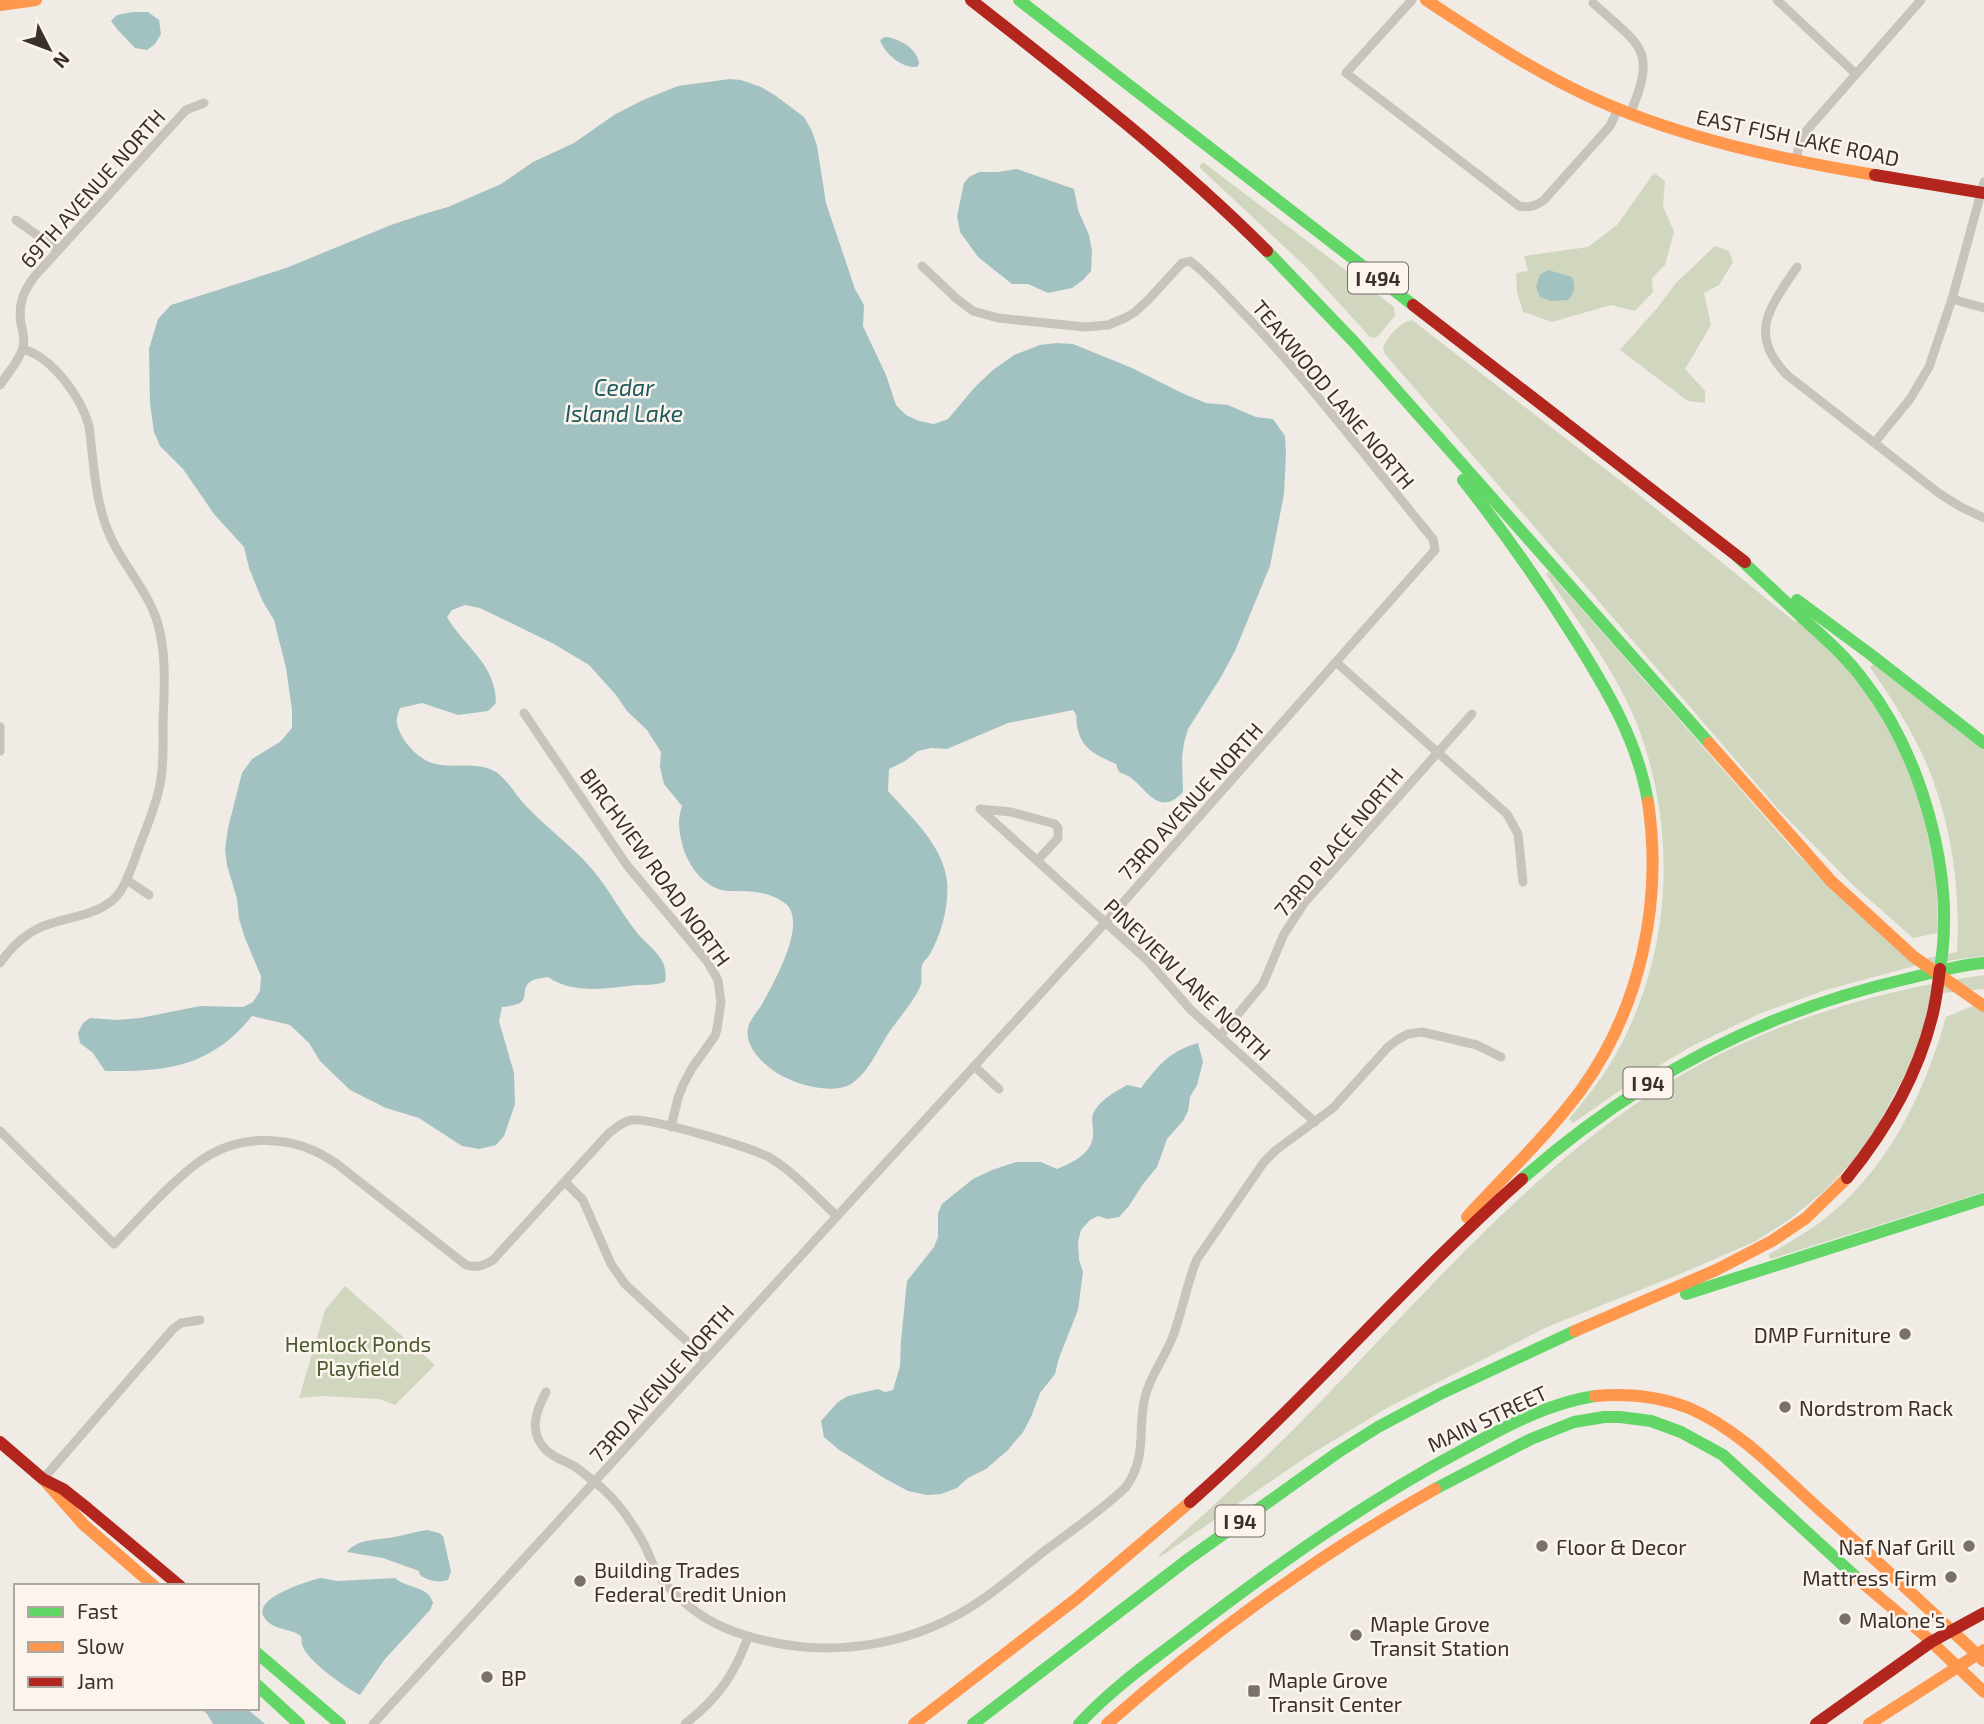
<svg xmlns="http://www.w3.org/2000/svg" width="1984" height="1724" font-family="'Exo 2',sans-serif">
  <rect width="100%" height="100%" fill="#f0ebe5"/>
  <g fill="#d1d6bf">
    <polygon points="1203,162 1394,307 1395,316 1378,336 1375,338 1370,337 1308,269 1199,167"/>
    <polygon points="1654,173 1665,181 1663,206 1674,232 1665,265 1652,278 1653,292 1635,311 1611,305 1552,322 1523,312 1517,292 1516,273 1528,271 1524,256 1588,247 1617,225"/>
    <polygon points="1715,246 1729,251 1733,262 1719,285 1704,293 1711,325 1685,369 1705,391 1705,403 1688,401 1620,350 1658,307 1676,283"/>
    <path d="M 1412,320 L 1639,495 L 1795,622 L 1798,620 L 1842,662 L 1872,702 L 1898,744 L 1920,801 L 1936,874 L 1938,933 L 1913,938 L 1853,885 L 1779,810 L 1385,354 L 1383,347 C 1389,335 1399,323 1412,320 Z"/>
    <path d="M 1549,572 L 1799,856 L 1913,961 L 1957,952 C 1960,898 1954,841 1936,789 C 1922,745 1896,705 1870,667 L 1873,664 L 1984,750 L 1984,956 L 1918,965 L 1826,990 L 1761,1013 L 1692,1046 L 1638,1078 L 1573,1123 L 1569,1119 C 1581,1104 1594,1089 1605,1072 C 1672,969 1681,833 1635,719 C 1613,667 1577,621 1546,574 Z"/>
    <path d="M 1984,975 L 1984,989 L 1932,994 L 1916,1054 L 1879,1123 L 1853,1161 L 1822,1193 L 1790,1219 L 1754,1242 L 1680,1274 L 1547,1327 L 1387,1408 L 1308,1456 L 1160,1557 L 1159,1555 C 1215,1504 1272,1453 1324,1398 C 1442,1276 1559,1137 1712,1058 C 1798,1014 1889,989 1984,975 Z"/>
    <path d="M 1975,1005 L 1984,1011 L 1984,1192 L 1771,1259 L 1768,1255 C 1785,1245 1802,1235 1818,1224 C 1886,1174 1924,1095 1946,1017 Z"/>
    <polygon points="345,1286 435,1365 395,1405 379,1399 322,1396 299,1398 325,1310"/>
  </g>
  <g fill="#a1c2c1">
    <polygon points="133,12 148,12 159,20 161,34 155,44 147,50 135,48 117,29 111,21 117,15"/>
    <path d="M 885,37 C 899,38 918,49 919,64 L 917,67 C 901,68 885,54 880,40 Z"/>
    <path d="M 730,79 L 741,80 L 761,87 L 776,96 L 804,117 L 812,131 L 817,146 L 826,203 L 855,289 L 864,305 L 863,326 L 886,375 L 896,405 L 906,415 L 919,421 L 934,424 L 948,419 L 975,387 L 993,370 L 1014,355 L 1040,345 L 1057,343 L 1073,344 L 1132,368 L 1184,394 L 1206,403 L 1228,405 L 1256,417 L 1273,419 L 1285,436 L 1286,454 L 1284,494 L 1270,566 L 1235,651 L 1221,677 L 1188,729 L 1184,743 L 1182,758 L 1183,792 C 1159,818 1147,789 1130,777 C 1127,775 1123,774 1119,772 L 1116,764 C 1096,755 1081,749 1077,726 C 1076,718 1078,716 1073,710 L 1008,723 L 947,749 L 931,748 L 918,751 L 905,761 L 889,769 L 888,791 C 910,816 944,846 947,882 C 949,905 942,933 930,954 C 928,958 923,961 922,966 C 920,973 923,981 920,987 C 914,1001 899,1018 890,1031 C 878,1048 868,1075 849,1085 C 829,1095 791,1083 774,1071 C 762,1063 744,1045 748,1028 C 749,1021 757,1012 761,1006 C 773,984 808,924 786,904 C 770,891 749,891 730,891 C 707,891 689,868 683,847 C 679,832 677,821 682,806 L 664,784 L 660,767 L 661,752 L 647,730 L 627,711 L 616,695 L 589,665 L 554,644 L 480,608 L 465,605 L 452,610 L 447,617 C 465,648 496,664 496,703 L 488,711 L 458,715 L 422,703 L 400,708 C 398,713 396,719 397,724 C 400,737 411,751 422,758 C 444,773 470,759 494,771 C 505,776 517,797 526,806 C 547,828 572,846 592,869 C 609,889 621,913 638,934 C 652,950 669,958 665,982 C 655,985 647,985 637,985 C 608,988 574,995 548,977 C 543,978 535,978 530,982 C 517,992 537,1004 502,1007 L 499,1021 L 514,1073 L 515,1104 L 504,1136 L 496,1145 L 479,1149 L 462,1146 L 419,1118 L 386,1108 L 350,1090 L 320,1061 L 309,1043 L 290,1025 L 252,1016 C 211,1067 166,1072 105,1071 L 93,1053 L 80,1043 L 78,1033 L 83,1023 L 90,1018 L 117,1020 L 140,1018 L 200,1006 L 243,1007 L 253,1002 L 260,991 L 261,976 L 245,938 L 239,919 L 237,899 L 227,865 L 225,850 L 228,828 L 242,773 L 252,759 L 280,742 L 292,728 L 292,710 L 286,668 L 274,620 L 262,600 L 249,568 L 244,547 L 214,514 L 183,469 L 160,446 L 154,432 L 150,403 L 149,349 L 158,319 L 171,305 L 286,268 L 391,225 L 427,213 L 448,207 L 501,184 L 533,162 L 574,143 L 614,115 L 643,100 L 678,86 Z"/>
    <polygon points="1017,169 1074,189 1078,210 1089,235 1092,251 1091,271 1083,280 1072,288 1048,293 1028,284 1012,284 978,257 960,232 957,216 964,183 969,177 979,172 998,172"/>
    <path d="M 1548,270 L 1572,277 C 1576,287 1574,293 1568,300 L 1551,301 L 1540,297 L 1536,287 L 1540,275 Z"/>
    <path d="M 1198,1043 L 1203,1062 L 1197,1085 L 1190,1097 L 1188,1111 L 1183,1121 L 1167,1139 L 1157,1167 L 1143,1184 L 1129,1206 L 1119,1217 L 1107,1219 L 1098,1216 L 1090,1220 L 1081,1230 L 1078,1242 L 1079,1260 L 1083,1272 L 1078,1310 L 1059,1358 L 1055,1374 L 1040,1393 L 1031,1417 L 1023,1432 L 1008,1450 L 986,1469 L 968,1478 L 957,1488 L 941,1494 L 927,1495 L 908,1491 L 884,1478 L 838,1449 L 824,1437 L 821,1421 L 838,1402 L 848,1396 L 878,1389 L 885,1392 L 893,1390 L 900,1366 L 901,1341 L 907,1281 L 934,1247 L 938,1237 L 938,1213 L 942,1204 L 973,1179 L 992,1170 L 1016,1162 L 1041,1162 L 1057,1169 C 1074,1162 1095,1152 1093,1131 C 1093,1125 1091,1119 1093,1114 C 1099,1100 1115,1092 1127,1085 L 1141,1088 C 1159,1065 1168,1052 1198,1043 Z"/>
    <path d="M 427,1530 L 439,1533 L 443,1536 L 451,1571 L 448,1580 C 439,1583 428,1581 420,1575 L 419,1571 L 383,1558 L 347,1552 C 356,1540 374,1540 388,1538 C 402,1536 414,1532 427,1530 Z"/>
    <path d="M 321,1578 L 337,1581 L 395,1578 C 407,1589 428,1585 433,1603 L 430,1610 L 385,1659 L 360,1695 C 347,1689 308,1661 303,1647 C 301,1644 302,1640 301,1636 C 291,1628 276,1631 266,1620 C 247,1599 308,1581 321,1578 Z"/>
    <polygon points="200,1708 246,1708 265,1724 213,1724 207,1714"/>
  </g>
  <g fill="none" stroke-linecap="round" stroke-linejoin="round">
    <g stroke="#c9c3be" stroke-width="9">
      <path d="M 1412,0 L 1346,73 L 1519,206 C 1530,208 1536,206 1544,200 L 1610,126 L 1618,109"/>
      <polyline points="1777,0 1856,74"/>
      <path d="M 1593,3 C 1640,46 1658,48 1630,114"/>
      <polyline points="1796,160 1800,141 1807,130 1921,0"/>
      <polyline points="16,220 58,250"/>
      <path d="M 1797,267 C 1770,307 1747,334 1787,375 L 1940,494 L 1961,507 L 1984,518"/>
      <polyline points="1952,299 1984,308"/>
      <path d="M 0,385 C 7,374 20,360 23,347 C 25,339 23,331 21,324 C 18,305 23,292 34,277 L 186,110 L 204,103"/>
      <polyline points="1875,442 1910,399 1929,367 1952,299 1984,182"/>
      <polyline points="1337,663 1507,814 1518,834 1523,882"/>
      <polyline points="524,713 626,864 707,961 718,980 721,1002 717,1029 715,1036 692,1068 683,1085 678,1098 671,1127"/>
      <polyline points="0,727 0,751"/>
      <polyline points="1037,861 1058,838 1058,828 1055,824 1011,812 980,809 1148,961 1191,1010 1315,1122"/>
      <polyline points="127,880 149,895"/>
      <path d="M 0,963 C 10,949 22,936 39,928 C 64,916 103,917 120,892 C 128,880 132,866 137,853 C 144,833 153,814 158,793 C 164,771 163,747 163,724 C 164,691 167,657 158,624 C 149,593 126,569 112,540 C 95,506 94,464 89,426 C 81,397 53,358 23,349"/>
      <polyline points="1220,1036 1263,984 1284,934 1305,902 1472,714"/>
      <polyline points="974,1066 999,1089"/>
      <path d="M 0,1131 L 114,1244 C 140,1218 167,1186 196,1164 C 238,1132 294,1133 337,1164 L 466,1265 C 477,1268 483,1266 493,1260 L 609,1133 C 616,1128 623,1121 632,1120 C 651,1118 755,1148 772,1159 C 796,1174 816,1197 837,1216"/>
      <polyline points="565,1182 583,1200 611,1264 625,1284 706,1359"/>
      <path d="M 546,1392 C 536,1411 528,1432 546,1450 C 554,1458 565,1461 574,1466 C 584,1473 593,1481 603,1489 C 620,1504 633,1524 644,1544 C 649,1553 652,1564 657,1573 C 665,1586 679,1598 690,1607 C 713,1626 739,1635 767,1641 C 839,1658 919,1643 980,1601 C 1002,1586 1022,1569 1043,1552 C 1071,1531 1101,1511 1126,1487 C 1148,1455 1137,1431 1145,1397 C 1150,1375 1167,1355 1174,1333 C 1183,1308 1187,1283 1197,1259 L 1264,1162 L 1276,1150 L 1333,1108 L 1388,1047 L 1397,1040 L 1408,1034 L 1422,1032 L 1477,1045 L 1501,1057"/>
      <polyline points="43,1479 173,1329 181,1323 200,1320"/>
      <path d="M 373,1724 L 1105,923 L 1435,550 L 1433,539 C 1373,466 1316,390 1251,321 C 1231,301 1212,278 1190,261 L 1182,263 L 1148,300 L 1135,312 L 1125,318 L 1108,325 L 1085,327 L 998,318 L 973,311 L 957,299 L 922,266"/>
      <path d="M 685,1724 C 717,1699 734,1676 748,1637"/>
    </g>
    <g stroke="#63d668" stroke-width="12">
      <polyline points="1019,0 1413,305"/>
      <polyline points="1267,251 1354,342 1709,743"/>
      <path d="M 1463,480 C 1504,532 1542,586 1577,642 C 1608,692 1638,742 1648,802"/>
      <path d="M 1738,557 C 1761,579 1785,601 1808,623 C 1828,641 1848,659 1864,681 C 1922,756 1956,875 1940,969"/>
      <polyline points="1797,600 1870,654 1984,743"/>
      <path d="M 1522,1179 C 1634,1080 1760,1012 1906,979 C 1932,973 1958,965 1984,963"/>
      <polyline points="1686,1294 1984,1199"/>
      <polyline points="1435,1489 1531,1439 1574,1422 1604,1417 1620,1417 1651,1421 1681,1432 1723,1455 1858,1579"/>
      <polyline points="257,1653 340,1724"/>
      <polyline points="257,1685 299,1724"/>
      <polyline points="973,1724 1187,1560 1337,1453 1378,1427 1442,1393 1575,1331"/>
      <path d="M 1079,1724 C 1112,1688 1151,1661 1189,1632 C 1278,1564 1368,1500 1468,1447 C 1508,1425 1549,1403 1595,1396"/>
    </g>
    <g stroke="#ff974d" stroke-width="12">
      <path d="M 1426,0 C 1481,36 1536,73 1597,100 C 1685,139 1780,159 1875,175"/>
      <polyline points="0,5 36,0"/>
      <polyline points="1709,743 1831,881 1914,957 1984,1006"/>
      <path d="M 1467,1217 C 1505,1175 1547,1136 1581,1090 C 1641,1007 1663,902 1648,802"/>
      <polyline points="1575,1331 1716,1270 1772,1241 1806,1218 1847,1178"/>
      <path d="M 1595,1396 C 1627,1393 1659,1396 1689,1408 C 1740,1430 1779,1473 1819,1509 C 1875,1559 1930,1610 1984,1661"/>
      <polyline points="46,1482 83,1524 154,1586"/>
      <polyline points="1858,1579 1923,1634 1984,1692"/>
      <polyline points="914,1724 1076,1599 1190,1502"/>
      <path d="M 1107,1724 C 1205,1637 1321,1553 1435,1489"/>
      <polyline points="1869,1724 1984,1650"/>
    </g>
    <g stroke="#b3261e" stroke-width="12">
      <path d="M 971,0 C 1073,80 1175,159 1267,251"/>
      <polyline points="1875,175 1984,193"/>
      <polyline points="1413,305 1745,562"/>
      <path d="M 1847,1178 C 1886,1130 1917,1077 1932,1017 C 1936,1002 1938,985 1940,969"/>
      <polyline points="0,1442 43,1479 63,1489 87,1508 180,1586"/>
      <path d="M 1190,1502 C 1306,1400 1407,1281 1522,1179"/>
      <polyline points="1816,1724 1931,1642 1984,1613"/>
    </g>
  </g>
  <g fill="#7a716c" stroke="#fbf5ee" stroke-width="2.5">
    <circle cx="1905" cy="1334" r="7"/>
    <circle cx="1785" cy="1407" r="7"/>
    <circle cx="1542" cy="1546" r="7"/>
    <circle cx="1969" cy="1546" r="7"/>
    <circle cx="1951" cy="1577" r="7"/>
    <circle cx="580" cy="1581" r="7"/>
    <circle cx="1845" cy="1619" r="7"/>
    <circle cx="1356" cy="1635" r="7"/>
    <circle cx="487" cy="1677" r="7"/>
    <rect x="1247" y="1684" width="14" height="14" rx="3.5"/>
  </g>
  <g text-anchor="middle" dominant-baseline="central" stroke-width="5" stroke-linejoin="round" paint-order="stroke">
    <g fill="#fbf5ee" stroke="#756b66" stroke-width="2">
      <rect x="1348" y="262.5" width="60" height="31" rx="5"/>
      <rect x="1623.5" y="1067.5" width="49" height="31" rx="5"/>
      <rect x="1215.5" y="1505.5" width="49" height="31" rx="5"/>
    </g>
    <g font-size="19" font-weight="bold" fill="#3b302b">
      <text x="1378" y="278">I 494</text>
      <text x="1648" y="1083">I 94</text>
      <text x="1240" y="1521">I 94</text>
    </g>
    <g font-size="21" fill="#3b302b" stroke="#fbf5ee">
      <text transform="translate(1798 137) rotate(12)">EAST FISH LAKE ROAD</text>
      <text transform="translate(92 188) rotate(-48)">69TH AVENUE NORTH</text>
      <text transform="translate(1334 394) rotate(50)">TEAKWOOD LANE NORTH</text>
      <text transform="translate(1190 801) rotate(-48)">73RD AVENUE NORTH</text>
      <text transform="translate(1338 842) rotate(-50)">73RD PLACE NORTH</text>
      <text transform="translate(656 867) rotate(54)">BIRCHVIEW ROAD NORTH</text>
      <text transform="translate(1188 979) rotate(44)">PINEVIEW LANE NORTH</text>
      <text transform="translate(661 1383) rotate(-48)">73RD AVENUE NORTH</text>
      <text transform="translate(1487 1418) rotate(-25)">MAIN STREET</text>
    </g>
    <g font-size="21" fill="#3b302b" stroke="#fbf5ee" text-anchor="start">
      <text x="1891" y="1334" text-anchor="end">DMP Furniture</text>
      <text x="1799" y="1407">Nordstrom Rack</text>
      <text x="1556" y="1546">Floor &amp; Decor</text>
      <text x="1955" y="1546" text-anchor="end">Naf Naf Grill</text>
      <text x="594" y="1569">Building Trades<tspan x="594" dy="24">Federal Credit Union</tspan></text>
      <text x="1937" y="1577" text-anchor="end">Mattress Firm</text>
      <text x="1859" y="1619">Malone's</text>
      <text x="1370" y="1623">Maple Grove<tspan x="1370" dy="24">Transit Station</tspan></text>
      <text x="501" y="1677">BP</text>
      <text x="1268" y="1679">Maple Grove<tspan x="1268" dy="24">Transit Center</tspan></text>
    </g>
    <g font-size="21" fill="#4a5a2e" stroke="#fbf5ee">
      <text x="358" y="1343">Hemlock Ponds<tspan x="358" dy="24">Playfield</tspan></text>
    </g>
    <g font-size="23" font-style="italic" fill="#1f5a5e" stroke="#fbf5ee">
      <text x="624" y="387">Cedar<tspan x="624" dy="26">Island Lake</tspan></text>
    </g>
  </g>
  <rect x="14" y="1584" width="245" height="126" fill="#fbf5ee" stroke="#aea6a0" stroke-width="2"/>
  <rect x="28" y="1607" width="35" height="10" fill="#63d668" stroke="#aea6a0" stroke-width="2"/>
  <text x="77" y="1619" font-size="21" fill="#3b302b">Fast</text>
  <rect x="28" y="1642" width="35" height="10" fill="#ff974d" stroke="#aea6a0" stroke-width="2"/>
  <text x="77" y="1654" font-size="21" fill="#3b302b">Slow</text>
  <rect x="28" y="1677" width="35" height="10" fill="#b3261e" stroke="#aea6a0" stroke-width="2"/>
  <text x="77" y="1689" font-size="21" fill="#3b302b">Jam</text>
  <g transform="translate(49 49) rotate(132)" stroke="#fbf5ee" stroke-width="5" paint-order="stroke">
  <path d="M0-5L12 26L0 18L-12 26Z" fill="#3b302b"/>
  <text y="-10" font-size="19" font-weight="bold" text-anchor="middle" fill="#3b302b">N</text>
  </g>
</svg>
